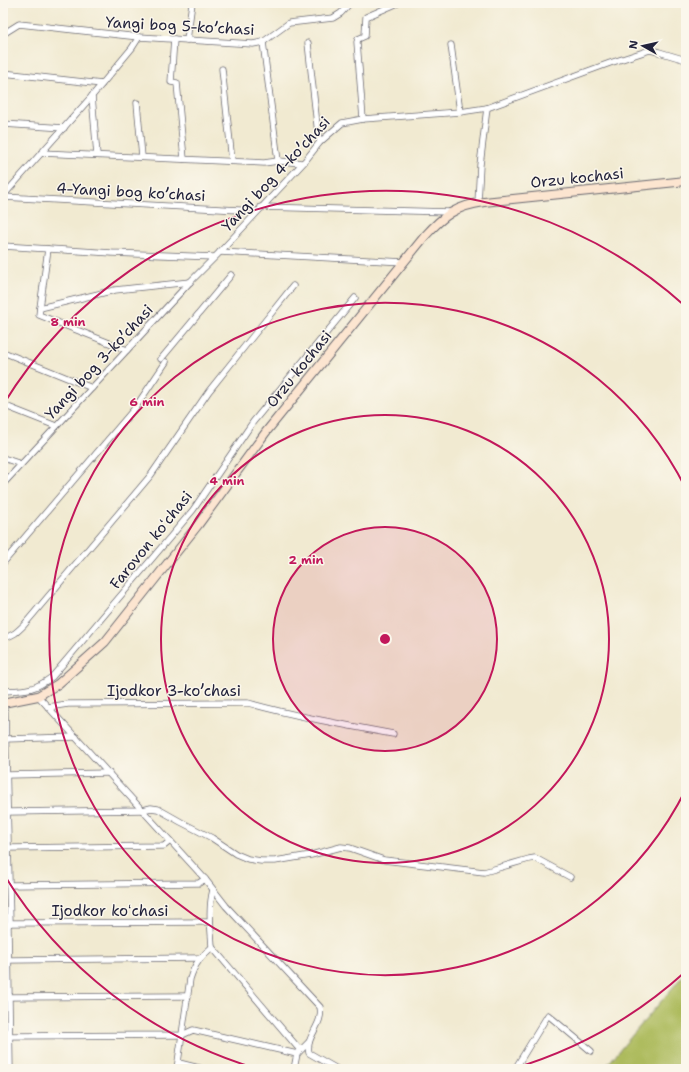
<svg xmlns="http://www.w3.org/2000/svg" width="689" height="1072" font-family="'Shantell Sans',sans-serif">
  <rect width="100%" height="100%" fill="#fbf7ec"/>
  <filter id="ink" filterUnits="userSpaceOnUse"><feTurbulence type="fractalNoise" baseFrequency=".025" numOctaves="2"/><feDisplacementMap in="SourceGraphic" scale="8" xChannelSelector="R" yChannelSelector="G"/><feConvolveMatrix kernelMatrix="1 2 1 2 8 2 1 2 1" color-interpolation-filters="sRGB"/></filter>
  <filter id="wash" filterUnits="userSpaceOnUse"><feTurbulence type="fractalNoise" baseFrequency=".012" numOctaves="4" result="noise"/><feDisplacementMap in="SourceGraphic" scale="16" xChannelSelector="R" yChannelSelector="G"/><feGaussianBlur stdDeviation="0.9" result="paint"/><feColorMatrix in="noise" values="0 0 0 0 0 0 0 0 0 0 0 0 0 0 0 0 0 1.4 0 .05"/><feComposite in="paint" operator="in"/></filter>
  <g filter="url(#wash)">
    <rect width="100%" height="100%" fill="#f1ead1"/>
    <polygon fill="#adbb5d" stroke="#686e4c" points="686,972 686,1069 605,1069 607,1065"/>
  </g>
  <g filter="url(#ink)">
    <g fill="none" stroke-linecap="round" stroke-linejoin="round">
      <g stroke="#6a6870" stroke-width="7">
        <g id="street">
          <polyline points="3,34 19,24 139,37 253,44 263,42 289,23 333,18 341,13 350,3"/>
          <polyline points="174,39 171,82 177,83 184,159"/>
          <polyline points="187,40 192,3"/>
          <polyline points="263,42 278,161"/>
          <polyline points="308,43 318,134 320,142"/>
          <polyline points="451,45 460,112"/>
          <polyline points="222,69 232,161"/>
          <polyline points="3,73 102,84"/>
          <polyline points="92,96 97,155"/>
          <polyline points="137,103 142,157"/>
          <polyline points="363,119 357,42 358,39 365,36 366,17 398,3"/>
          <polyline points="3,124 64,128"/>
          <polyline points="41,153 264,163 278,161 302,163"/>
          <polyline points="3,196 92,96 132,48 139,37"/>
          <polyline points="3,197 257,211"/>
          <polyline points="478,203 480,165 487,108"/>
          <polyline points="261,207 450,212"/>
          <polyline points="3,246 112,253 214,257"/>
          <polyline points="48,249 39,315 127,350"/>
          <polyline points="220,252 404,262"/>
          <polyline points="40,308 115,290 190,282"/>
          <polyline points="3,352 92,388"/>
          <polyline points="161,359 231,275"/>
          <polyline points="3,405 56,426"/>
          <polyline points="3,458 21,464"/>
          <polyline points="3,484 190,282 220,252 305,161 320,142 342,123 363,119 460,112 487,108 610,63 650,50 659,52 686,60"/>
          <polyline points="3,563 135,408 166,362"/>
          <path d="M 3,638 C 13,636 17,632 24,625 L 151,475 L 209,391 L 293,286"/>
          <path d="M 3,691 C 26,690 33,691 52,677 L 193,510 L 253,422 L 355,298"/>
          <path d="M 38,696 L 205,879 L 226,906 L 320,1007 C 324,1025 305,1036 309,1053 L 337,1069"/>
          <polyline points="3,706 5,712 10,923 8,926 10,1069"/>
          <path d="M 48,707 L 68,704 L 248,703 C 295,716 344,725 393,734"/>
          <polyline points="5,739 76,737"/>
          <polyline points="6,775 109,773"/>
          <polyline points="8,812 143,810 151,808 158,809 181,822 212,838 236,854 248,859 261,861 275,861 311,855 341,847 350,848 384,860 484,872 529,859 535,858 570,877"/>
          <polyline points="9,848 164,846 170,841"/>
          <polyline points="9,885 199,883 205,879"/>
          <polyline points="10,923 210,922"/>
          <polyline points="212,947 300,1050"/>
          <polyline points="9,960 199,958"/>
          <polyline points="3,997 188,996"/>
          <polyline points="3,1036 182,1035 193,1030 297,1054 309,1042"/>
          <polyline points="179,1063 203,1069"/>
          <path d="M 177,1069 L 190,979 C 195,963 200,958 212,947 C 211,928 208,909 213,890"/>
          <polyline points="294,1069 297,1054"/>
          <polyline points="515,1069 548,1015 591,1051"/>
        </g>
      </g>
      <g stroke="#6a6870" stroke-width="10">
        <path id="secondary" d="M 3,703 L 38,696 L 58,684 L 105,642 L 198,525 L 266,432 L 425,236 C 444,215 456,206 484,202 L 686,181"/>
      </g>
      <use href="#street" stroke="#fff" stroke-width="5.5"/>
      <use href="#secondary" stroke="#fce5d0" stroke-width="8"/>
    </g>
  </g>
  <circle cx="385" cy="639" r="112" fill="#c2185b" fill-opacity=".12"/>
  <g fill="none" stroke="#c2185b" stroke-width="2">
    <circle cx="385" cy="639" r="112"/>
    <circle cx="385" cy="639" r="224"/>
    <path d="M686 789A336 336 0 1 1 686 489"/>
    <path d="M685 972A448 448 0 0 1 512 1069M258 1069A448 448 0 0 1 3 873M3 405A448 448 0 0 1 685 306"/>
  </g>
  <g text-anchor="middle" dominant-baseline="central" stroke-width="3" stroke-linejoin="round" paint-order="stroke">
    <g font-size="15" fill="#22223b" stroke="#fbf7ec">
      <text transform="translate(180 26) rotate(3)">Yangi bog 5-koʼchasi</text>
      <text transform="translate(276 174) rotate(-47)">Yangi bog 4-koʼchasi</text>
      <text transform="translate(577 178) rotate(-6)">Orzu kochasi</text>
      <text transform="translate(131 192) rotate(3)">4-Yangi bog koʼchasi</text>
      <text transform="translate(99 362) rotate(-47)">Yangi bog 3-koʼchasi</text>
      <text transform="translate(299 369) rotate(-51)">Orzu kochasi</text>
      <text transform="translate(151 540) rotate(-51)">Farovon koʻchasi</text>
      <text x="174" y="691">Ijodkor 3-koʼchasi</text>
      <text x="110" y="911">Ijodkor koʻchasi</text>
    </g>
  </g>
  <circle cx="385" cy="639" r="6" fill="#c2185b" stroke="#fbf7ec" stroke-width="2"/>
  <g font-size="12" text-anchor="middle" font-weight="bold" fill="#c2185b" stroke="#fbf7ec" stroke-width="3" stroke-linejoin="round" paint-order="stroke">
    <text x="68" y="326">8 min</text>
    <text x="147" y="406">6 min</text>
    <text x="227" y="485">4 min</text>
    <text x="306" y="564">2 min</text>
  </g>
  <rect width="689" height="1072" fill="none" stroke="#fbf7ec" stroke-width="16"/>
  <g transform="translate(643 46) rotate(278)" stroke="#fbf7ec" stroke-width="3" paint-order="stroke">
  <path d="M0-3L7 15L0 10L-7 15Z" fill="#22223b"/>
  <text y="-6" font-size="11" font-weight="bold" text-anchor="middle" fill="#22223b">N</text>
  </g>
</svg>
